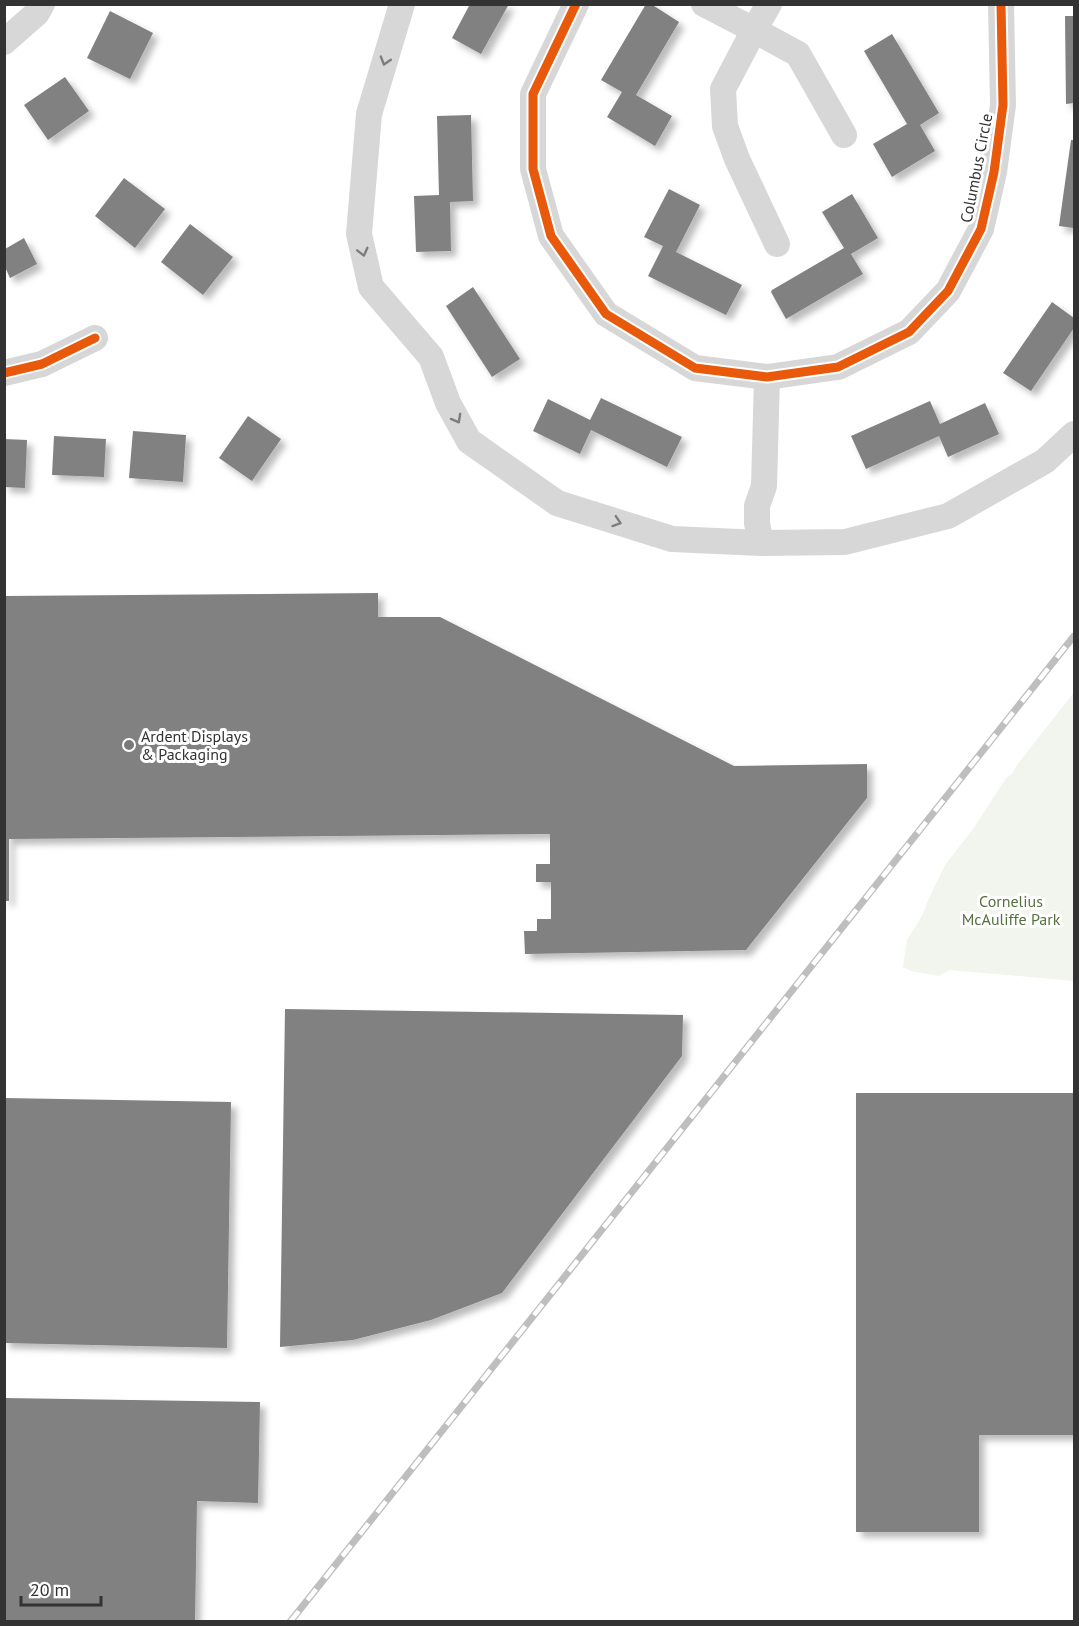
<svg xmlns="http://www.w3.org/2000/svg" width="1079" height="1626" font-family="'PT Sans',sans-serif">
  <defs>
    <filter id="shadow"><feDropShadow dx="5.5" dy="5.5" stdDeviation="3" flood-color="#0004"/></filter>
  </defs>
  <rect width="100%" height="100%" fill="#fff"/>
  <polygon fill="#f1f5ed" points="1074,692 1074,981 950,970 939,976 911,971 903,967 907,940 922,916 929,898 945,865 973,829 1006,778 1012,774 1017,765"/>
  <g fill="#818181" filter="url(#shadow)">
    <polygon points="470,4 509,4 481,54 452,38"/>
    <polygon points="646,4 651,4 679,22 636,95 672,116 655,146 607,117 622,92 601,80"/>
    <polygon points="110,11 153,33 130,79 87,58"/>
    <polygon points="1065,16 1074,16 1074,103 1066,104"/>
    <polygon points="892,34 939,113 920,125 935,151 892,177 873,144 907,124 864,51"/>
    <polygon points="65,77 89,111 48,140 24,105"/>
    <polygon points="471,115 473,201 450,202 451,251 416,252 414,196 439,195 437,116"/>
    <polygon points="1071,140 1074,140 1074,228 1059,226"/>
    <polygon points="124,178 165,209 135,248 95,216"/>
    <polygon points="669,189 700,205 676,252 742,285 726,315 648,276 663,246 644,237"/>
    <polygon points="852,194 878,238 851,254 863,274 786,319 771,292 772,290 844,248 822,212"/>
    <polygon points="190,224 233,257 203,295 161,262"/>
    <polygon points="24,238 37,264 10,278 5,267 5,249"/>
    <polygon points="473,287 520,359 492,377 446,306"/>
    <polygon points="1052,302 1074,318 1074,328 1031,391 1003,373"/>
    <polygon points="601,398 682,437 667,467 591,430 580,454 533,431 548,399 590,420"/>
    <polygon points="930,401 940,424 985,403 999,434 948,457 939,436 866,469 851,436"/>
    <polygon points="248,416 281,439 252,481 219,458"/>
    <polygon points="133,431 186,435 183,482 129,478"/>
    <polygon points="54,436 106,439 104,477 52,475"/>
    <polygon points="4,439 27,440 25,488 4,487"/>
    <polygon points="378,593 378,617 440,617 734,766 867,764 867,798 746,950 525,954 524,931 537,931 537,919 551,919 551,882 536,882 536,864 550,864 550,834 9,839 9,901 5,901 5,596"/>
    <polygon points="285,1009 683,1015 682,1056 502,1293 431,1320 353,1340 280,1347"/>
    <polygon points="856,1093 1074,1093 1074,1435 979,1435 979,1532 856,1532"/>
    <polygon points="4,1098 231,1102 227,1348 4,1343"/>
    <polygon points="4,1398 260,1402 258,1503 197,1501 195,1622 4,1620"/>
  </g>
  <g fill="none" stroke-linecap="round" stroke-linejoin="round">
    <g stroke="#d7d7d7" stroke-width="26">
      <polyline points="402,4 369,114 359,234 371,287 431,357 448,403 469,441 557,503 672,539 761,543 845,542 948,516 1045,461 1074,434"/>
      <polyline points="576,4 533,94 533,169 551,236 606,314 695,368 767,377 838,367 909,332 948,291 981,229 994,172 1003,105 1001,4"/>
      <polyline points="704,4 754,30 769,4"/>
      <polyline points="4,42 37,13 42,4"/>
      <polyline points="777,244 737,159 725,126 723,89 754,30 798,54 844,135"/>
      <polyline points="4,373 42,364 95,338"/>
      <polyline points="761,543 757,523 757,506 764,486 767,377"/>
    </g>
    <g stroke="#bebebe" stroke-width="7">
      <polyline id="rail" points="290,1622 1074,636"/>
    </g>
    <use href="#rail" stroke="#fff" stroke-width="4.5" stroke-dasharray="14" stroke-linecap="butt"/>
    <g stroke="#fff" stroke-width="13">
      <g id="cycleway">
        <polyline points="576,4 533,94 533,169 551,236 606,314 695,368 767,377 838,367 909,332 948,291 981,229 994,172 1003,105 1001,4"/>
        <polyline points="4,373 42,364 95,338"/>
      </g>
    </g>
    <use href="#cycleway" stroke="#e8590c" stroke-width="9"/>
  </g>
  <defs><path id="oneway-chevron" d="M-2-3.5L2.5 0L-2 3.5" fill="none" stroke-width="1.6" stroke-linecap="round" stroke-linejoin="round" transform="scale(1.5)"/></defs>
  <g stroke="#7d7d7d">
    <use href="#oneway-chevron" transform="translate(385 61) rotate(107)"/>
    <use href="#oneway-chevron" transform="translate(363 252) rotate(76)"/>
    <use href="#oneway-chevron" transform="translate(457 419) rotate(61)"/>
    <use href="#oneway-chevron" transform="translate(617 522) rotate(18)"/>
  </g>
  <circle fill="#7a7a7a" stroke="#fff" stroke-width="2" cx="129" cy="745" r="6"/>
  <g text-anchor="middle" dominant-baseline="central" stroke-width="6" stroke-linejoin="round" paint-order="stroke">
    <g font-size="16" fill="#333" stroke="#fff">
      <text transform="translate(976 168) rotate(-79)">Columbus Circle</text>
    </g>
    <g font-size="16" fill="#333" stroke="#fff" text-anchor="start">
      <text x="141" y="736">Ardent Displays<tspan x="141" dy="18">&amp; Packaging</tspan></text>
    </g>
    <g font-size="16" fill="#56703f" stroke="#fff">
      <text x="1011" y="901">Cornelius<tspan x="1011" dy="18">McAuliffe Park</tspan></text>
    </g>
  </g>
  <rect width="1079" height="1626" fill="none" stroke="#333333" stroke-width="12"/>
  <path d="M21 1596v9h80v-9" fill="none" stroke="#333333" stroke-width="3"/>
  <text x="30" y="1596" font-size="18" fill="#333333" stroke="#ffffff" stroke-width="4.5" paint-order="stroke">20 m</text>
</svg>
